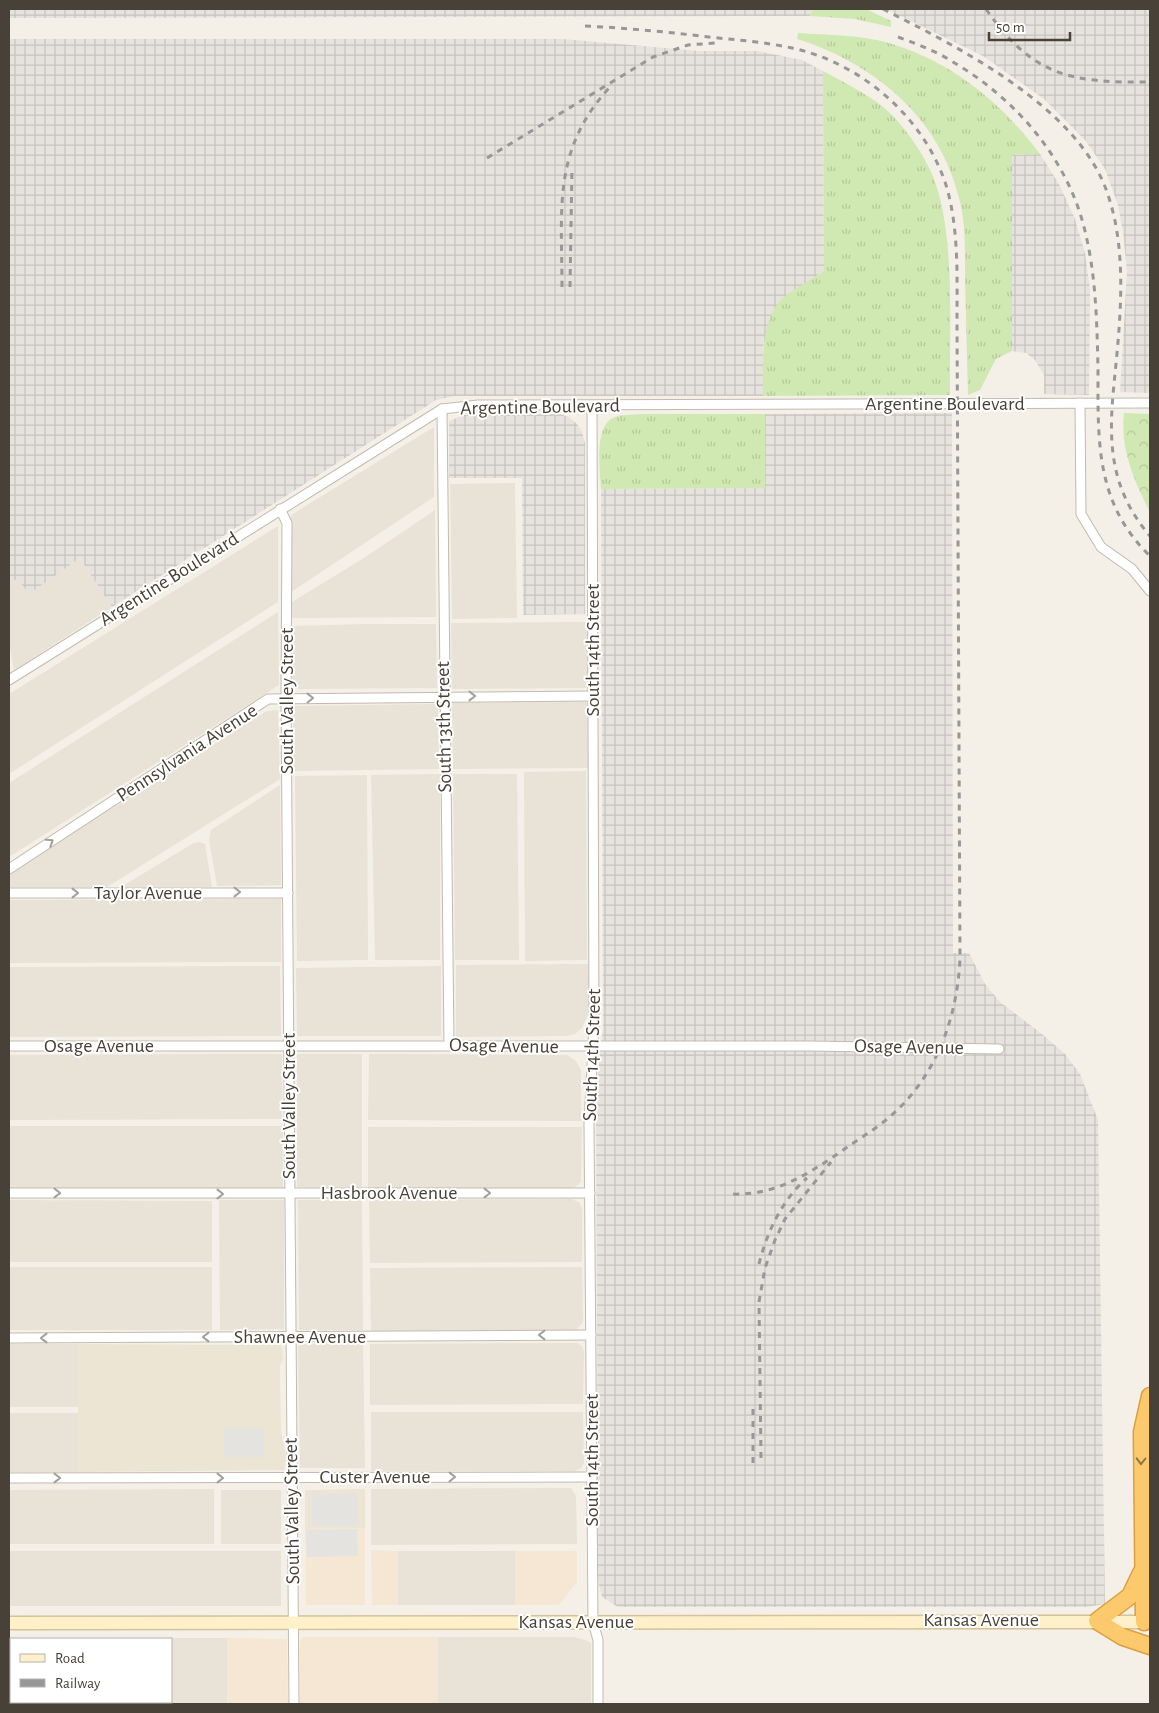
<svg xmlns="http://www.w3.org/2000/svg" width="1159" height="1713" font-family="'Alegreya Sans',sans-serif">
  <defs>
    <pattern id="industrial-grid" width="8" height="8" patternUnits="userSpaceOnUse" patternTransform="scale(1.25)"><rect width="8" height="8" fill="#e6e2dd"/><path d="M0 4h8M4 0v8" fill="none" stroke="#c7c3be"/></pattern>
    <pattern id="grass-tufts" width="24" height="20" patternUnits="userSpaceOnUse" patternTransform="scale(1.25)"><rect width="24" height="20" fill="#d0e8b2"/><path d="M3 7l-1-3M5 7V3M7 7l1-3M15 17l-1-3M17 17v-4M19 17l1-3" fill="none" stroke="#b4c89a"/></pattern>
    <pattern id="forest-crowns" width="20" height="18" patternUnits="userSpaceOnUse" patternTransform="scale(1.25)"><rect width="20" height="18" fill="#d0e8b2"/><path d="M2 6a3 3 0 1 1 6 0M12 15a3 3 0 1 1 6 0" fill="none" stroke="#b4c89a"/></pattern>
  </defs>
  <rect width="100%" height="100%" fill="#f4f0e8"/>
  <g fill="#e8e2d7">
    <polygon points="434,427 434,497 291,592 291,515"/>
    <polygon points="515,483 517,618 452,619 450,484"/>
    <polygon points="435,510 436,617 292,618 292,602 367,556"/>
    <polygon points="278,526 278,602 9,774 9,694"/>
    <polygon points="80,558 112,607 14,670 9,642 9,580 18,580 29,594"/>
    <polygon points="278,612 279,685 9,857 9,783"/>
    <polygon points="587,622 588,688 452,689 451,623"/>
    <polygon points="370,624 436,624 437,688 292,689 291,626"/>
    <polygon points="587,702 588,768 453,769 452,703"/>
    <polygon points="438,704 439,769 294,771 293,706"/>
    <polygon points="278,710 280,779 107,887 9,887 9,873 267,711"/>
    <polygon points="586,771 587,960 525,961 524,772"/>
    <polygon points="440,774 440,960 375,960 371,775"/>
    <polygon points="453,774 517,774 519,960 455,960"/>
    <polygon points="367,775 368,960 297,961 295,776"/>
    <polygon points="280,785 281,885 217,886 209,840 211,830"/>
    <polygon points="199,842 205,844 212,887 121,887 192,844"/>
    <polygon points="281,899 281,962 9,963 9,900"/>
    <polygon points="588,964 589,1012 582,1028 575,1034 566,1036 456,1037 456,965"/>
    <polygon points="280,966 281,1036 9,1037 9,967"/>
    <polygon points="441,966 441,1036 297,1036 296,968"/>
    <polygon points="282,1054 282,1119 9,1120 9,1055"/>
    <rect x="297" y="1054" width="65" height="133"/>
    <polygon points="369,1054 567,1055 576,1061 581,1070 581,1121 368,1120"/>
    <rect x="9" y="1126" width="274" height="62"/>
    <polygon points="368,1127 582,1127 581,1182 574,1188 368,1188"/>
    <polygon points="572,1199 580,1203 582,1209 582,1262 370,1263 369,1200"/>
    <polygon points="9,1200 212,1201 212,1262 9,1262"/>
    <polygon points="219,1200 284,1200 284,1329 220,1330"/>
    <polygon points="298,1200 362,1200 363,1330 299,1330"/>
    <rect x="9" y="1267" width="203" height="63"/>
    <polygon points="582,1267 583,1322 576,1330 371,1331 370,1268"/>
    <polygon points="363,1343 365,1468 300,1468 298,1347 301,1344"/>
    <polygon points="577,1343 582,1346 584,1352 583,1404 370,1405 370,1344"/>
    <rect x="9" y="1344" width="69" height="63"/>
    <polygon points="371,1412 583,1412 584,1463 581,1468 575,1471 371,1471"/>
    <rect x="9" y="1413" width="69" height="59"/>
    <polygon points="571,1488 576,1496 577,1544 371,1545 371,1489"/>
    <polygon points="214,1489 214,1544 9,1544 9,1490"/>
    <rect x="221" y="1490" width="60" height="54"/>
    <rect x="9" y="1551" width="272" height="55"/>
    <rect x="398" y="1551" width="117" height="54"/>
    <polygon points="438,1637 574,1637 585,1640 591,1643 591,1704 438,1704"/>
    <polygon points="47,1638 227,1638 227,1704 48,1704 48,1702 171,1702 171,1639"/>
  </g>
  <g fill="#f5e7d4">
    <polygon points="365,1528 365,1605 306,1605 305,1529"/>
    <polygon points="371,1550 398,1551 398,1605 372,1605"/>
    <polygon points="515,1551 577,1551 577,1582 559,1605 515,1605"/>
    <polygon points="303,1637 438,1637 438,1704 300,1704 300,1641"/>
    <polygon points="47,1638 11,1639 11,1702 47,1702 48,1704 9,1704 9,1639"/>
    <polygon points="227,1638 287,1639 288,1703 227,1704"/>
  </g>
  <g fill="url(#industrial-grid)">
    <polygon points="9,9 813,9 810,16 9,18"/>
    <polygon points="886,9 1150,9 1150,393 1120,392 1127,271 1123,233 1118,205 1105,169 1085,140 1044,99 983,56"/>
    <polygon points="9,39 563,39 699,51 757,51 802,60 823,71 824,271 784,298 763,346 763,396 455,396 436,400 112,607 80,558 29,594 18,580 9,580"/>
    <polygon points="1040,154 1059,184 1075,219 1085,253 1090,289 1089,395 1044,394 1044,375 1035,360 1026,353 1012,351 1012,155"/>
    <polygon points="952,413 953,953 969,953 985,984 1000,1002 1042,1034 1065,1054 1080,1074 1098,1120 1105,1604 1086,1607 618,1607 602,1597 598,1581 596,1089 603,1028 601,489 765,488 765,414"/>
    <polygon points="560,414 569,417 577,424 582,432 585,443 585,614 523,615 522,478 449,478 449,421 464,415"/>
  </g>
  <g fill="#ede5d3">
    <polygon points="78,1344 281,1345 284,1358 280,1366 281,1430 286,1456 284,1470 78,1472"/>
    <polygon points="365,1489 365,1528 305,1529 305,1490"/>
  </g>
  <g fill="url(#grass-tufts)">
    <polygon points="813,9 866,9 891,21 891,27 855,19 810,16"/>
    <path d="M 798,33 C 828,35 860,35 889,43 C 951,61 1002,103 1040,154 L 1012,155 L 1012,351 L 996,359 L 980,390 L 968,395 C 967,356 966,317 965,278 C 965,251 966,224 959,198 C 940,118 874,63 797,39 Z"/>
    <path d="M 823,71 C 847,84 873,96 893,116 C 909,133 926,158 934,179 C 956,238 949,331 950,395 L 763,396 C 763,366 759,317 785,296 C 797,287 812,279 824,271 Z"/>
    <path d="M 641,414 L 765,414 L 765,488 L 601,489 C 600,471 594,426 613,418 C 620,414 632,415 641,414 Z"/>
  </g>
  <path fill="url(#forest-crowns)" d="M 1124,413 L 1150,414 L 1150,512 C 1134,481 1120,449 1124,413 Z"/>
  <g fill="#e5e3e0">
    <rect x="224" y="1428" width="40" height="29"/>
    <polygon points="357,1493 357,1526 312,1526 312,1494"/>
    <polygon points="357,1529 358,1556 307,1557 306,1530"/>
  </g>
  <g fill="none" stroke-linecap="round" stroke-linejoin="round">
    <g stroke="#c2bbae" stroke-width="11">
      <g id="street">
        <polyline points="1080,403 1081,514 1101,547 1132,569 1150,591"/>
        <polyline points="592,406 594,1026 589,1124 593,1622 598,1640 598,1704"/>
        <polyline points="442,409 449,1045"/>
        <polyline points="280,509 287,523 286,698 294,1704"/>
        <polyline points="9,680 442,409 478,405 1150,403"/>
        <polyline points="9,869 268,699 593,696"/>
        <polyline points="9,893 288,893"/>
        <polyline points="9,1046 809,1046 999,1049"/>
        <polyline points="9,1193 590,1193"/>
        <polyline points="9,1338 591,1335"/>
        <polyline points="9,1478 592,1477"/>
      </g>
    </g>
    <g stroke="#d3c399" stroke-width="15">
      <polyline id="secondary" points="9,1623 1144,1622"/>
    </g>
    <g stroke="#dc9f3b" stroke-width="19">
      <g id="highway">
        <polyline points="1141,1573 1130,1596 1097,1621 1123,1637 1150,1646"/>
        <polyline points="1144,1622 1142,1432 1150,1396"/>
      </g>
    </g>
    <use href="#street" stroke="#fff" stroke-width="9"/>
    <use href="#secondary" stroke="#fef0c9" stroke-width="12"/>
    <use href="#highway" stroke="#fcca6c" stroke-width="16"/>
    <g stroke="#979797" stroke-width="3" stroke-dasharray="6 6" stroke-linecap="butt">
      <path d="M 883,9 C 960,48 1080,108 1108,195 C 1128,254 1120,323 1114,384 C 1108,443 1110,489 1150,536"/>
      <path d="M 986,9 C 1033,77 1072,83 1150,82"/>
      <path d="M 585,26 C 627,28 668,32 709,37 C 737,40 765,42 792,48 C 861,63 924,117 946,185 C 959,228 957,277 957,320 L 960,959 C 957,1020 935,1080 886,1120 C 871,1132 854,1142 839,1153 C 805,1176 773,1196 731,1194"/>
      <path d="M 898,37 C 917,44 936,51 953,62 C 1016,99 1068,159 1085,231 C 1096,276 1097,323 1098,370 C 1098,440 1095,503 1150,556"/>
      <polyline points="487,158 653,57 688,45 715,43"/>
      <path d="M 562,287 C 562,208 552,149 611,86"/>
      <polyline points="570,287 572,167"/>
      <path d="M 759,1264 C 767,1232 782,1200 807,1178"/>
      <polyline points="753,1409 753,1464"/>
      <polyline points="761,1458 759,1302 765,1268 775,1240 785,1219 831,1162"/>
    </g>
  </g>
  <defs><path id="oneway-chevron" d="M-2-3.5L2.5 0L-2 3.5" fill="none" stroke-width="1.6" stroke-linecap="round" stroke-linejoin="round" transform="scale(1.25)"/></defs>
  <g stroke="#a3a09b">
    <use href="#oneway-chevron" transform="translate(472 696)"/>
    <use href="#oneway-chevron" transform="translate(310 698) rotate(-1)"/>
    <use href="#oneway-chevron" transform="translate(50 842) rotate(-33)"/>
    <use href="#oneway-chevron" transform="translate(237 892)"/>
    <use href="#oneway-chevron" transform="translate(75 893)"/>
    <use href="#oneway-chevron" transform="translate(57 1193)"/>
    <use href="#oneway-chevron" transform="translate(487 1193)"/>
    <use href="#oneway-chevron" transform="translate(220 1194)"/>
    <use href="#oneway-chevron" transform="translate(542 1335) rotate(180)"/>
    <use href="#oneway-chevron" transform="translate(206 1337) rotate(180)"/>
    <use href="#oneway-chevron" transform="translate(44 1338) rotate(180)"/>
    <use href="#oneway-chevron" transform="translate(452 1477)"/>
    <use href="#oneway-chevron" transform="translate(57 1478)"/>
    <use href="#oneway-chevron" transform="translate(220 1478)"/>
  </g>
  <use stroke="#8f784c" href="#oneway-chevron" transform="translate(1141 1461) rotate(91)"/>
  <g text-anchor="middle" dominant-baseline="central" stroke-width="4" stroke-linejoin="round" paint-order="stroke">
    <g font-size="20" fill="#474137" stroke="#fff">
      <text x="945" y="404">Argentine Boulevard</text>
      <text transform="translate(540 407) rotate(-1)">Argentine Boulevard</text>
      <text transform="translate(169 579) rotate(-32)">Argentine Boulevard</text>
      <text transform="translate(593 650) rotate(-90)">South 14th Street</text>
      <text transform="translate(287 701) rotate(-90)">South Valley Street</text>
      <text transform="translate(444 727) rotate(-91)">South 13th Street</text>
      <text transform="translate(187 753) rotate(-33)">Pennsylvania Avenue</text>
      <text x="148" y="893">Taylor Avenue</text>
      <text x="99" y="1046">Osage Avenue</text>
      <text transform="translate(504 1046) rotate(1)">Osage Avenue</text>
      <text transform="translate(909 1047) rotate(1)">Osage Avenue</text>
      <text transform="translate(592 1055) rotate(-88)">South 14th Street</text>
      <text transform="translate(289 1106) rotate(-90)">South Valley Street</text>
      <text x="389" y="1193">Hasbrook Avenue</text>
      <text x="300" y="1337">Shawnee Avenue</text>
      <text transform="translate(592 1460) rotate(-90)">South 14th Street</text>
      <text x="375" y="1477">Custer Avenue</text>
      <text transform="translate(292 1511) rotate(-91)">South Valley Street</text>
      <text x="981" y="1620">Kansas Avenue</text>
      <text x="576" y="1622">Kansas Avenue</text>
    </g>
  </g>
  <rect width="1159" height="1713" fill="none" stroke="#474137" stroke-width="20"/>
  <rect x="10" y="1638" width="162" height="65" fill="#ffffff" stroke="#b5b3af"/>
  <rect x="20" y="1654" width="25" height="8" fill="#fef0c9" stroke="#b5b3af"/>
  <text x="55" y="1663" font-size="15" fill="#474137">Road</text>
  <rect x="20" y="1679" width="25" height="8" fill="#979797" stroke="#b5b3af"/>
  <text x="55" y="1688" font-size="15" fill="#474137">Railway</text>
  <path d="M989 32v8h81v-8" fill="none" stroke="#474137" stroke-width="2.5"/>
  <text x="996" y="32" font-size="15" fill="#474137" stroke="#ffffff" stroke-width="4" paint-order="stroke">50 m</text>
</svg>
